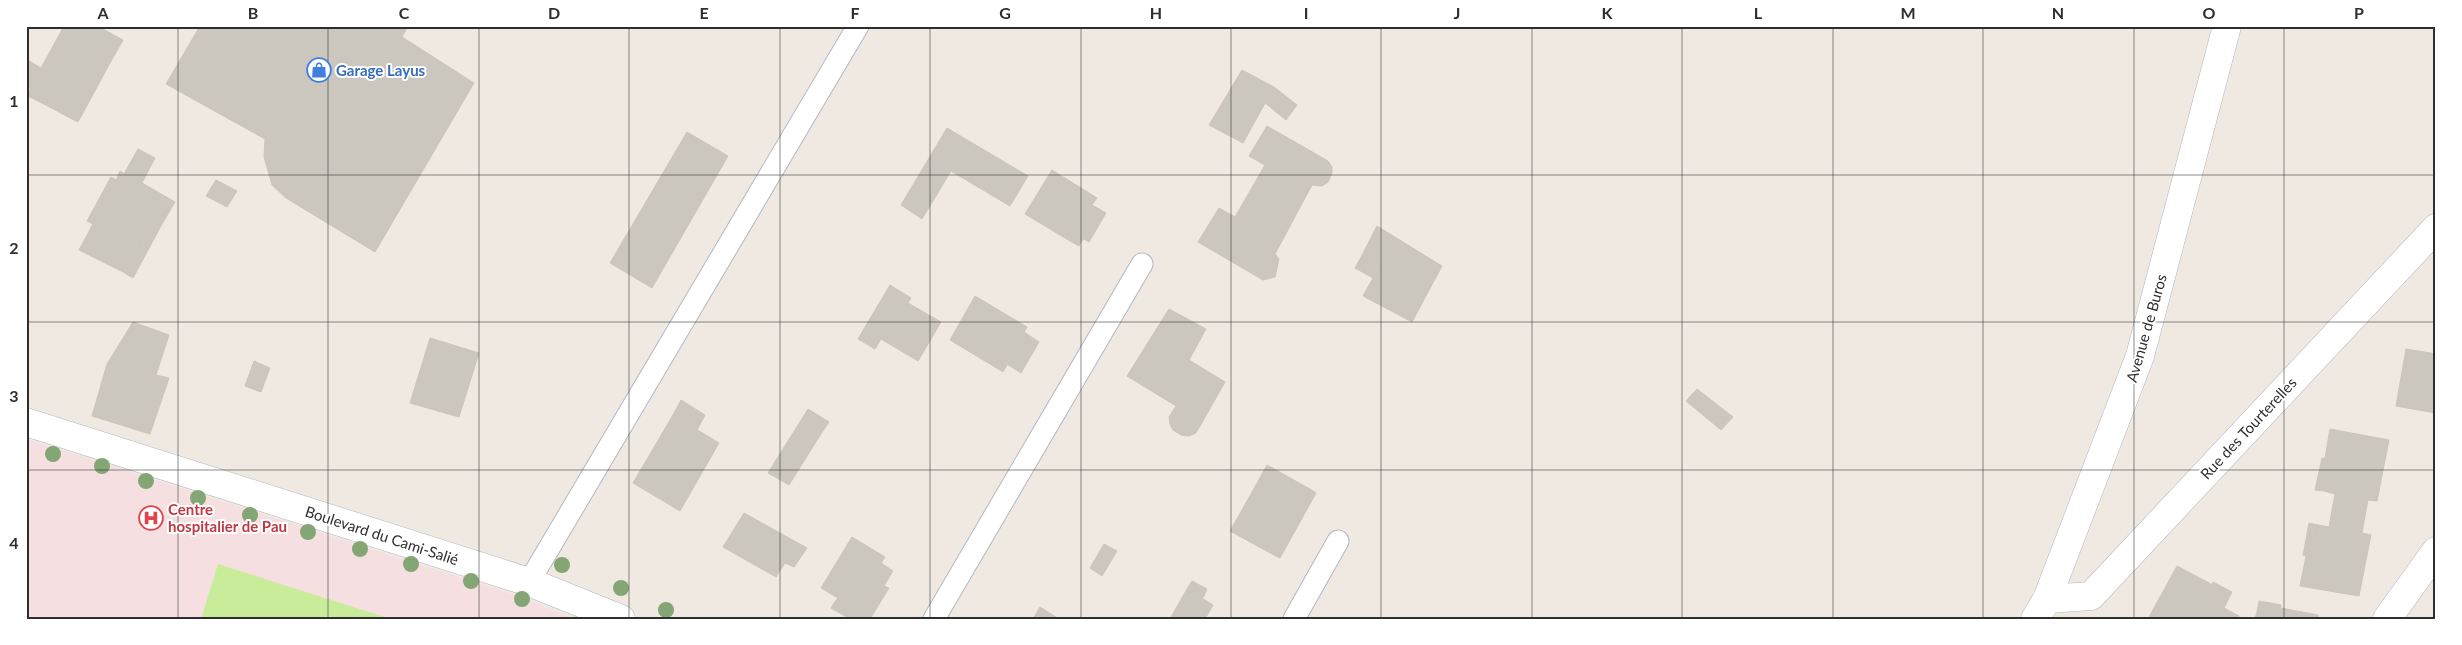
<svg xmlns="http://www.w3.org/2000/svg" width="2462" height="645" font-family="Lato,sans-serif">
  <rect width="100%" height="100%" fill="#efe9e1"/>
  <polygon fill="#f5dfe0" points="26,439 524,598 573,619 26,619"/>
  <polygon fill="#c9ec9a" points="218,564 391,619 201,619"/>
  <g fill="#cbc7bf" stroke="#cbc5ba">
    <polygon points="64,26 97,26 123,40 110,63 104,59 72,119 44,104 48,98 26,86 26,59 41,68"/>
    <polygon points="200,26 408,26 402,37 474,83 375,252 286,198 272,185 264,157 265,139 166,84"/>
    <polygon points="104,59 110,63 78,122 72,119"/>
    <polygon points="1242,70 1274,87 1243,143 1209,125"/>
    <polygon points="1274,87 1297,105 1286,120 1265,103"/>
    <polygon points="31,88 48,98 44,104 26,95"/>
    <polygon points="1267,126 1328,161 1332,167 1332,173 1328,182 1322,186 1312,185 1275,254 1279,259 1275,277 1263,280 1198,242 1219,208 1235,217 1265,165 1249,156"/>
    <polygon points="947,128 1028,176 1010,206 951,171 922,219 901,205"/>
    <polygon points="687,132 728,156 652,288 610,263"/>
    <polygon points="138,149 155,158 142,183 175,202 162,224 153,220 125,273 79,250 93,224 87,221 111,177 116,180 120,171 124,174"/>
    <polygon points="1052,170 1097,198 1092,205 1106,213 1089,242 1075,234 1070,241 1025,214"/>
    <polygon points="216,180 237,191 227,207 206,196"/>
    <polygon points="153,220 162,224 133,278 125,273"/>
    <polygon points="1377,226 1442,266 1412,322 1363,296 1378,269 1360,259"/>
    <polygon points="1075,234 1083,239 1079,246 1070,241"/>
    <polygon points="1360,259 1378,269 1373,278 1355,268"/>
    <polygon points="890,285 911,298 908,303 941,322 918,361 881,339 875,349 858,339"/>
    <polygon points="975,296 1027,327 1024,332 1039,342 1021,373 999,359 995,367 950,340"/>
    <polygon points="1169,309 1206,329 1189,360 1225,382 1196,433 1189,436 1181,435 1173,430 1170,424 1169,417 1176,406 1127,376"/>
    <polygon points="133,322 169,335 156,375 169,378 150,434 92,416 107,364"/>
    <polygon points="430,338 479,353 459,417 410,403"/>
    <polygon points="2406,349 2436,354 2436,413 2396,406"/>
    <polygon points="999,359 1007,365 1003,372 995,367"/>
    <polygon points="254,361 270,368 261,392 245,386"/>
    <polygon points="1697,389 1733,417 1721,430 1686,401"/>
    <polygon points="681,400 705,415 697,430 673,415"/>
    <polygon points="808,409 829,422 819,437 798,425"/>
    <polygon points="673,415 719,443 680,511 633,483"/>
    <polygon points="798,425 819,437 789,485 768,473"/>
    <polygon points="2330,429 2389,440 2377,501 2368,500 2365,516 2332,510 2335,494 2324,491 2330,459 2325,458"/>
    <polygon points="2322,458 2330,459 2324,491 2315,490"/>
    <polygon points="1267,465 1310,489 1294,518 1251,494"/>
    <polygon points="1310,489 1316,493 1280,558 1274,555"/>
    <polygon points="1251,494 1294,518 1274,555 1230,531"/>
    <polygon points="2332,510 2365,516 2362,533 2371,535 2359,596 2300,586 2306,556 2311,557 2318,525 2329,527"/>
    <polygon points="744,513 807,548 794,567 785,563 776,577 723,547"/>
    <polygon points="2309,523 2318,525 2311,557 2303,555"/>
    <polygon points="852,537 885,557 881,563 893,571 864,619 834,603 838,598 821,588"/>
    <polygon points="1104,544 1117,551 1102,576 1090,568"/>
    <polygon points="2177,566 2211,584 2207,592 2227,602 2224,608 2239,616 2238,619 2149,617"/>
    <polygon points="1192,581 1207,589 1203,598 1187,589"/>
    <polygon points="2213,582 2232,592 2227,602 2207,592"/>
    <polygon points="884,586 889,588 870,619 864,619"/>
    <polygon points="1187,589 1213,605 1205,619 1170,619"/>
    <polygon points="2259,601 2281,605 2279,616 2257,612"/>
    <polygon points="834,603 863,619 850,619 831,608"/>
    <polygon points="1040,607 1059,619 1033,619"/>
    <polygon points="2281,608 2318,615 2318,619 2255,619 2257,612 2279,616"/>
  </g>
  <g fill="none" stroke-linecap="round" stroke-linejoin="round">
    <g stroke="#b4b7c1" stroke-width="23">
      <g id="service">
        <polyline points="529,582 858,26"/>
        <polyline points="934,619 1142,264"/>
        <polyline points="1294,619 1338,541"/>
      </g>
    </g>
    <g stroke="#b4b7c1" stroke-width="29">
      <g id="minor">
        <polyline points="2047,599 2091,596 2436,228"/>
        <polyline points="2387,619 2436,551"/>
      </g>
    </g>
    <g stroke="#b4b7c1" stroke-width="29">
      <g id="tertiary">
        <polyline points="26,422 529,582 621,619"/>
        <polyline points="2035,619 2047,599 2140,356 2227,26"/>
      </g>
    </g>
    <use href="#service" stroke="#fff" stroke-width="21"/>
    <use href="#minor" stroke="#fff" stroke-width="28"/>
    <use href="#tertiary" stroke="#fff" stroke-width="28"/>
  </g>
  <g fill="#84a574">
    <circle cx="53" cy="454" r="8"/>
    <circle cx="102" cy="466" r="8"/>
    <circle cx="146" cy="481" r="8"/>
    <circle cx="198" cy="498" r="8"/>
    <circle cx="250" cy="515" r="8"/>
    <circle cx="308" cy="532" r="8"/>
    <circle cx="360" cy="549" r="8"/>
    <circle cx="411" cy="564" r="8"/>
    <circle cx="562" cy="565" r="8"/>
    <circle cx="471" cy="581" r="8"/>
    <circle cx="621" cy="588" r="8"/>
    <circle cx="522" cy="599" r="8"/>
    <circle cx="666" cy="610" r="8"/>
  </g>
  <path fill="none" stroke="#2e2e2e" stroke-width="1" stroke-opacity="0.55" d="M 178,26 L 178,619M 328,26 L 328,619M 479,26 L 479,619M 629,26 L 629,619M 780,26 L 780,619M 930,26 L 930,619M 1081,26 L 1081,619M 1231,26 L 1231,619M 1381,26 L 1381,619M 1532,26 L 1532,619M 1682,26 L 1682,619M 1833,26 L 1833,619M 1983,26 L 1983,619M 2134,26 L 2134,619M 2284,26 L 2284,619M 26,175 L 2436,175M 26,322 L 2436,322M 26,470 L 2436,470"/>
  <defs>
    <g id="shop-ring" transform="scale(1.25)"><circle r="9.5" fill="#fff" stroke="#3f7fe0" stroke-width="1.5"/><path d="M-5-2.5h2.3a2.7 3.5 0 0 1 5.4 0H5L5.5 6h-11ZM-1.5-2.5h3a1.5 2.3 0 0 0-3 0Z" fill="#3f7fe0"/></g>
    <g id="hospital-ring" transform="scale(1.25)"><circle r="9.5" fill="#fff" stroke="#e0444e" stroke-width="1.5"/><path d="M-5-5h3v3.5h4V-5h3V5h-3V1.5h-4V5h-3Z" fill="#e0444e"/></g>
  </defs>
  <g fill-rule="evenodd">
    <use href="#shop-ring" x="319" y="70"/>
    <use href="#hospital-ring" x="151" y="518"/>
  </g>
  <g text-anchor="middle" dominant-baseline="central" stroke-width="4" stroke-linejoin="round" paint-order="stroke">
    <g font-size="15" font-weight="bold" fill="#366cbe" stroke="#fff" text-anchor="start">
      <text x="336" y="70">Garage Layus</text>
    </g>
    <g font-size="15" fill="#2e2e2e" stroke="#fff">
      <text transform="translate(2146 328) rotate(-74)">Avenue de Buros</text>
      <text transform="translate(2248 428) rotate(-47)">Rue des Tourterelles</text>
      <text transform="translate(382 535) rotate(18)">Boulevard du Cami-Salié</text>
    </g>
    <g font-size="15" font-weight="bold" fill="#be3a42" stroke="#fff" text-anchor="start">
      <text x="168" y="509">Centre<tspan x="168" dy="17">hospitalier de Pau</tspan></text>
    </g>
  </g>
  <rect width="2462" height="645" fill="none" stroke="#ffffff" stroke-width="55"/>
  <rect x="28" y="28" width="2406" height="590" fill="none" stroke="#2e2e2e" stroke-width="2"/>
  <g font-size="16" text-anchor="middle" font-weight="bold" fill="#2e2e2e">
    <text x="103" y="19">A</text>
    <text x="253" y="19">B</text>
    <text x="404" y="19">C</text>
    <text x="554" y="19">D</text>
    <text x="704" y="19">E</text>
    <text x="855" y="19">F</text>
    <text x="1005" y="19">G</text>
    <text x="1156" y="19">H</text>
    <text x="1306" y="19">I</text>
    <text x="1457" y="19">J</text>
    <text x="1607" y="19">K</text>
    <text x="1758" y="19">L</text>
    <text x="1908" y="19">M</text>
    <text x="2058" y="19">N</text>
    <text x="2209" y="19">O</text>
    <text x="2359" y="19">P</text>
    <text x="14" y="107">1</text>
    <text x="14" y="254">2</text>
    <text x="14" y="402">3</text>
    <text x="14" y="549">4</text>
  </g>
</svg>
